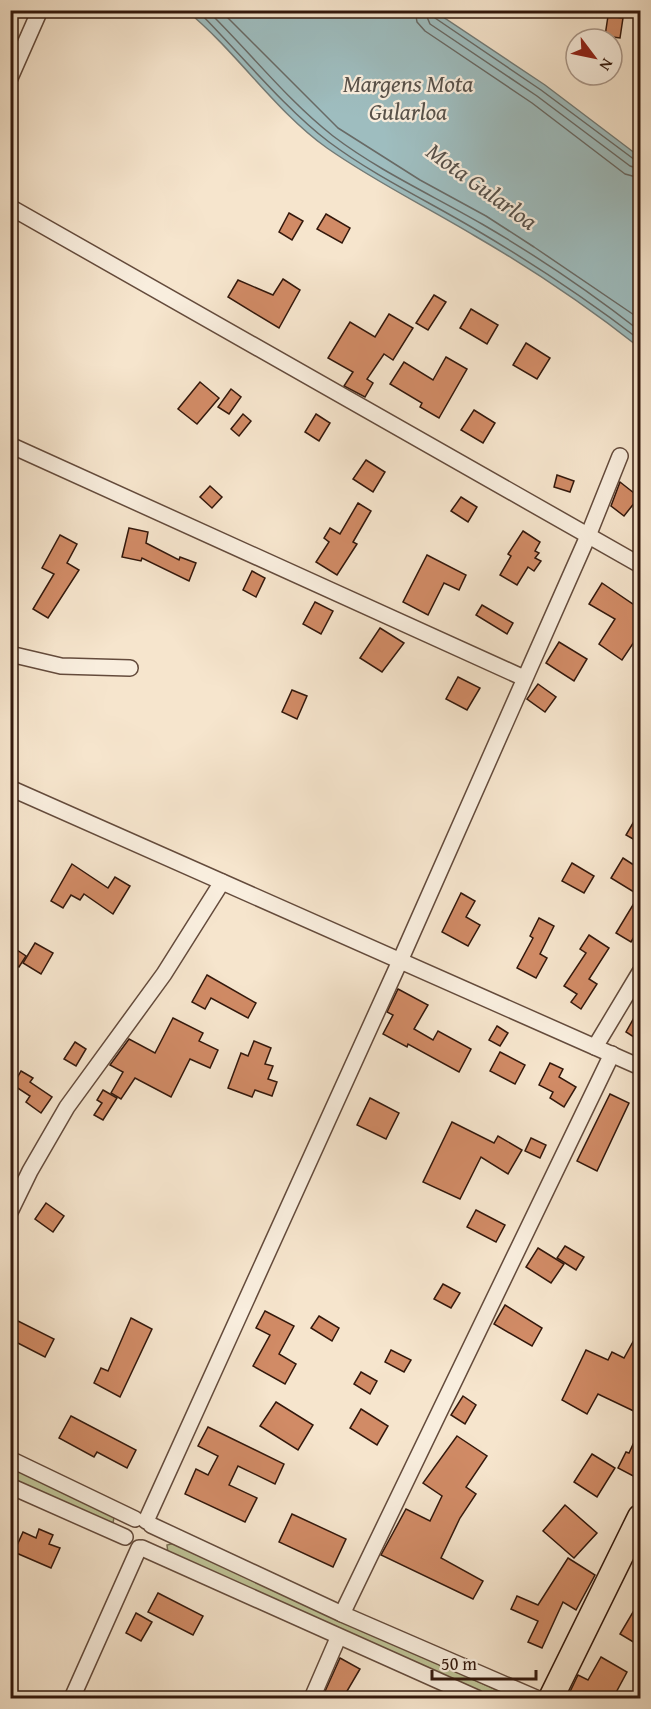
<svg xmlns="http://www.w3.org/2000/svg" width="651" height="1709" font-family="'Gentium Book Plus',serif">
  <rect width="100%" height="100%" fill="#f6e5cd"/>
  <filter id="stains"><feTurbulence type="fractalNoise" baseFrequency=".00333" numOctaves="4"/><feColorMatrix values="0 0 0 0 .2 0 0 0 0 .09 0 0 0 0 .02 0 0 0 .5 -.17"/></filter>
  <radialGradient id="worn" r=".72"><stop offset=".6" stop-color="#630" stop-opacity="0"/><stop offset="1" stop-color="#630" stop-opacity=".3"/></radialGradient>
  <g fill="#bec497" stroke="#786e52" stroke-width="1.5">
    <polygon points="11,1468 111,1514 114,1517 113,1523 11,1484"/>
    <polygon points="175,1543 514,1698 484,1698 168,1553 167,1545"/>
  </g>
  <path fill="#9ebdbf" stroke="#737b77" stroke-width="1.5" d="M 187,11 L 434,11 L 545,85 L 640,157 L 640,348 C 588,307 532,269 475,236 C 425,206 374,181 327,148 C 274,110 237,52 187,11 Z"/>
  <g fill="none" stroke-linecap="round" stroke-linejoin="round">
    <g stroke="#686a66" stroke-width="1.5">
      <path d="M 197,10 C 238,51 284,108 329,142 C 376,177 428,201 478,231 C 534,264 589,301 640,340"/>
      <path d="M 207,10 C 249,51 287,100 333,136 C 379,171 432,195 482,224 C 537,256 590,292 640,331"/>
      <polyline points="220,10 338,128 420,180 486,216 534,247 640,319"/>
      <polyline points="415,10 417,22 425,31 532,103 625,174 640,178"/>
      <polyline points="424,10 430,24 537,96 630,166 640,169"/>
      <polyline points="432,10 435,18 541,90 635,160 640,161"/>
    </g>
  </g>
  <g fill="#d18b66" stroke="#33180c" stroke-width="1.5">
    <polygon points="608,16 623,18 620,38 605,36"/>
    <polygon points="289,213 303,221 292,240 279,232"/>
    <polygon points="326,214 350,228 342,243 317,229"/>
    <polygon points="283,279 300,290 279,328 228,297 238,280 273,295"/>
    <polygon points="434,295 446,302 428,330 416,323"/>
    <polygon points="471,309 498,325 487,344 460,328"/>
    <polygon points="389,314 413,328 393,360 384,354 367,379 373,383 365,397 344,386 353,372 328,358 350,322 375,337"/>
    <polygon points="526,343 550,358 537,379 513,365"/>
    <polygon points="446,357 467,369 439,418 420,407 422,403 390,384 404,362 433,380"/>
    <polygon points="200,382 219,398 197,424 178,409"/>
    <polygon points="231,389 241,397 229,414 218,407"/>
    <polygon points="474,410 495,423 483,443 461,430"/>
    <polygon points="243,414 251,421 239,436 231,429"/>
    <polygon points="316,414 330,423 319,441 305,432"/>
    <polygon points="366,460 385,472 373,492 353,479"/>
    <polygon points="557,475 574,481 570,492 554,487"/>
    <polygon points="620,482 639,497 624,516 611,506"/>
    <polygon points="210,486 222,497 212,508 200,497"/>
    <polygon points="461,497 477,507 468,522 451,511"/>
    <polygon points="358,503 371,511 353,542 357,544 337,575 316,562 329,542 324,538 330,528 340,534"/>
    <polygon points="129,528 148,532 146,543 179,560 180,557 196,563 189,581 142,558 141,561 122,557"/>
    <polygon points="523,531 540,542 535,551 539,553 535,558 541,561 534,571 528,567 517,585 500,575 511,556 508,554"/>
    <polygon points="60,535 77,544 67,563 79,570 48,618 33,609 54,574 42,568"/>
    <polygon points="427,555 466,575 459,590 444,583 428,615 403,602"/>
    <polygon points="252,571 265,578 256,597 243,590"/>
    <polygon points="602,583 640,609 640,633 622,660 599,644 615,619 589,604"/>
    <polygon points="315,602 333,611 321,634 303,624"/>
    <polygon points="482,605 513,623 507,634 476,615"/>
    <polygon points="380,628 404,643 382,672 360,658"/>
    <polygon points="559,642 587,659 574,681 546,663"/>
    <polygon points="458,677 480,688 467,710 446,699"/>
    <polygon points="538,684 556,697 545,712 527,699"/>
    <polygon points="292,690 307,696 297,719 282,712"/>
    <polygon points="640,811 640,843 626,835"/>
    <polygon points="623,858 640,869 640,927 631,942 616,933 639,895 611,878"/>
    <polygon points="572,863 594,876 584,893 562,881"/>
    <polygon points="72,864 108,888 115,877 130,886 113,914 84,894 80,900 71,895 63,908 51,901"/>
    <polygon points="461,893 475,901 466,917 480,925 468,946 442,932"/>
    <polygon points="539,918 554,926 540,954 547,958 536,978 517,968 533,938 530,936"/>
    <polygon points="589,935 609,948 589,979 597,984 581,1009 571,1002 577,994 564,986 586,953 580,949"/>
    <polygon points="35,943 53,953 41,974 23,963"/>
    <polygon points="17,950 26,956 19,967 10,961"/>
    <polygon points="207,975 256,1003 248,1018 211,998 205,1009 192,1002"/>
    <polygon points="398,989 428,1005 414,1029 433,1040 438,1031 471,1049 459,1072 408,1044 407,1047 383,1034 393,1015 387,1012"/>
    <polygon points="640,1007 640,1041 626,1032"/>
    <polygon points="173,1018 203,1033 199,1041 218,1050 210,1068 190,1059 171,1097 135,1078 121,1099 111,1093 123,1072 110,1065 129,1039 155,1053"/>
    <polygon points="497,1026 508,1033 500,1046 489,1040"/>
    <polygon points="254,1041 271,1048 265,1064 273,1066 268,1079 277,1082 272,1096 255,1090 252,1097 228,1088 241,1053 248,1056"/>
    <polygon points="75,1042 86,1049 76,1066 64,1059"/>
    <polygon points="500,1052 525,1065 515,1084 490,1071"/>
    <polygon points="550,1063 563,1069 559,1077 576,1087 564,1107 550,1098 553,1092 539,1085"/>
    <polygon points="21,1071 33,1078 30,1082 52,1097 41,1113 26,1102 30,1096 13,1085"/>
    <polygon points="103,1090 117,1098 103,1120 94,1115 102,1103 97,1100"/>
    <polygon points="610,1094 629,1103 597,1171 577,1161"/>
    <polygon points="370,1098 399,1113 386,1139 357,1125"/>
    <polygon points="452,1122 494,1143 498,1136 522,1150 508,1174 481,1157 460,1199 423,1182"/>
    <polygon points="531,1138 546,1145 540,1158 525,1151"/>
    <polygon points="46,1203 64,1216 53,1232 35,1219"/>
    <polygon points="476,1210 505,1225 496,1242 467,1227"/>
    <polygon points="565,1246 584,1257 576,1270 557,1258"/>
    <polygon points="538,1248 564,1264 551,1283 526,1267"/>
    <polygon points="443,1284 460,1293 451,1308 434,1299"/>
    <polygon points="505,1305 542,1328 532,1346 494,1324"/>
    <polygon points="265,1311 294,1326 279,1354 296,1364 285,1384 253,1366 270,1335 256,1328"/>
    <polygon points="319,1316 339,1328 332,1341 311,1328"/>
    <polygon points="10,1317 54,1339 45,1357 10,1339"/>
    <polygon points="131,1318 152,1329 120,1397 94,1383 101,1368 108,1371"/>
    <polygon points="640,1329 640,1414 598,1394 587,1414 562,1400 586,1350 608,1360 612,1352 624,1358"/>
    <polygon points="391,1350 411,1360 404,1372 385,1362"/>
    <polygon points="361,1372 377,1381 370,1394 354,1384"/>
    <polygon points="463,1396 476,1405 465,1424 451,1415"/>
    <polygon points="276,1402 313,1425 298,1450 260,1426"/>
    <polygon points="361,1409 388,1426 377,1445 350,1428"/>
    <polygon points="71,1416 136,1450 127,1468 97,1452 94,1457 59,1438"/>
    <polygon points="208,1427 284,1464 275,1484 238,1466 229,1485 257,1498 245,1522 185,1494 196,1469 208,1475 218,1456 198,1446"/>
    <polygon points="640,1429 640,1472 637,1478 618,1468 626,1452 629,1453"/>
    <polygon points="457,1436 487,1456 466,1487 476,1494 460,1518 441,1558 483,1581 473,1599 381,1555 406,1509 430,1521 442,1496 423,1483"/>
    <polygon points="592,1454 615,1468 597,1497 574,1482"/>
    <polygon points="565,1505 597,1533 574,1558 543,1531"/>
    <polygon points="292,1514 346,1539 333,1567 279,1542"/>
    <polygon points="39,1529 53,1535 49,1544 60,1548 51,1568 14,1552 23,1532 36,1538"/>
    <polygon points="568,1558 595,1575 576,1610 563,1602 542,1648 528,1642 538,1621 511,1609 517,1596 538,1605"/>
    <polygon points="158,1593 203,1616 193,1635 148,1612"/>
    <polygon points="633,1612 640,1617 640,1635 635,1643 620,1634"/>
    <polygon points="136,1613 152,1622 141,1641 126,1633"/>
    <polygon points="601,1657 627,1672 613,1698 567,1698 578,1675 588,1680"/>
    <polygon points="340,1658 360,1669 343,1698 322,1698"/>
  </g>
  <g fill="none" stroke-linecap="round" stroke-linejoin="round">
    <g stroke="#644b3c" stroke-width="18">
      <g id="minor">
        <polyline points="10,78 40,10"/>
        <polyline points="10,207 640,565"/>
        <polyline points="10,445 524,678"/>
        <polyline points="10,654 61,666 130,668"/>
        <polyline points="10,788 640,1067"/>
        <polyline points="595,1047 640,972"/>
        <polyline points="10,1212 30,1171 67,1107 164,974 222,882"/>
        <polyline points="10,1459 135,1519"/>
        <polyline points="10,1486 125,1537"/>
        <polyline points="146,1521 400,961 588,536 620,456"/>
        <polyline points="151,1525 342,1614 536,1698"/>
        <polyline points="142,1548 477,1698"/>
        <polyline points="342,1614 612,1054"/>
        <polyline points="72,1698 139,1548"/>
        <polyline points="312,1698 338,1638"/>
      </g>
    </g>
    <g stroke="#33180c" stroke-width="27">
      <polyline id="primary" points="551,1698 640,1517"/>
    </g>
    <use href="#minor" stroke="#f9eede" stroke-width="15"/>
    <use href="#primary" stroke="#f6e5cd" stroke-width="24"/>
  </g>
  <g text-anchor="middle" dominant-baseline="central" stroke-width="4.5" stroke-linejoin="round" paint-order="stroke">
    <g font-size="24" font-style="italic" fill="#58524b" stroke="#f9eede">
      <text x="408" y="83">Margens Mota<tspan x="408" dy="28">Gularloa</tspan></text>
      <text transform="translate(482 186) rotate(36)">Mota Gularloa</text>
    </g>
  </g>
  <rect width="651" height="1709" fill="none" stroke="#f6e5cd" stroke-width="36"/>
  <rect x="12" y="12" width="627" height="1685" fill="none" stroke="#33180c" stroke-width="3"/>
  <rect x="18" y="18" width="615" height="1673" fill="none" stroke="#33180c" stroke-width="1.5"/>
  <g transform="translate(594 57) rotate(122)"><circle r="28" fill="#f9eede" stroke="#aa988a" stroke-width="1.5"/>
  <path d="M0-4.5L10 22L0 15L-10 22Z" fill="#8f2418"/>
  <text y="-9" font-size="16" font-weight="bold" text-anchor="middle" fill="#33180c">N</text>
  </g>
  <path d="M432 1670v9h104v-9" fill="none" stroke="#33180c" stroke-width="3"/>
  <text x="441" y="1670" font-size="18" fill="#33180c" stroke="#f9eede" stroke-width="4.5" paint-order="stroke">50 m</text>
  <rect width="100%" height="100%" filter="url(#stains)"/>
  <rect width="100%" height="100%" fill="url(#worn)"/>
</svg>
